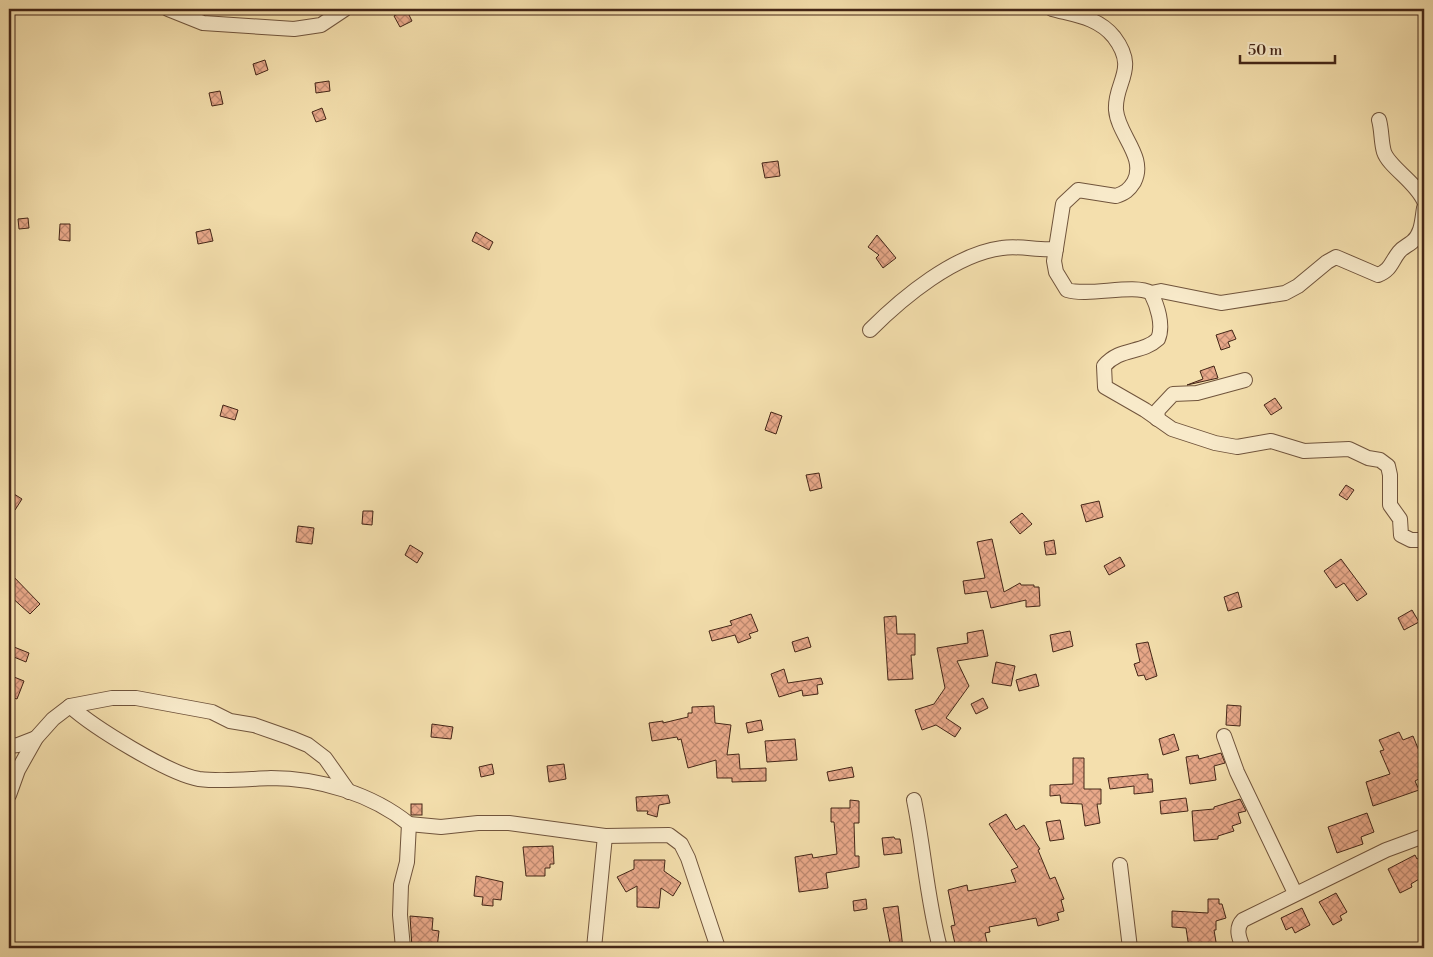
<svg xmlns="http://www.w3.org/2000/svg" width="1433" height="957" font-family="'Libre Bodoni',serif">
  <defs>
    <pattern id="building-cross-hatch" width="8" height="8" patternUnits="userSpaceOnUse" patternTransform="scale(1.25)"><rect width="8" height="8" fill="#e9a98a"/><path d="M0 0l8 8M0 8l8-8" fill="none" stroke="#be8970"/></pattern>
  </defs>
  <rect width="100%" height="100%" fill="#f4dfad"/>
  <filter id="stains"><feTurbulence type="fractalNoise" baseFrequency=".004" numOctaves="4"/><feColorMatrix values="0 0 0 0 .2 0 0 0 0 .09 0 0 0 0 .02 0 0 0 .5 -.17"/></filter>
  <radialGradient id="worn" r=".72"><stop offset=".6" stop-color="#630" stop-opacity="0"/><stop offset="1" stop-color="#630" stop-opacity=".3"/></radialGradient>
  <g fill="url(#building-cross-hatch)" stroke="#442617">
    <polygon points="406,9 412,21 400,27 394,16"/>
    <polygon points="265,60 268,70 256,75 253,64"/>
    <polygon points="329,81 330,91 316,93 315,83"/>
    <polygon points="220,91 223,104 212,106 209,93"/>
    <polygon points="322,108 326,119 316,122 312,112"/>
    <polygon points="778,161 780,176 765,178 762,163"/>
    <polygon points="28,218 29,228 19,229 18,219"/>
    <polygon points="60,224 70,224 70,241 59,240"/>
    <polygon points="210,229 213,241 198,244 196,232"/>
    <polygon points="476,232 493,242 489,250 472,241"/>
    <polygon points="877,235 896,258 883,268 876,258 879,255 868,247"/>
    <polygon points="1232,330 1236,339 1228,342 1230,347 1221,350 1216,335"/>
    <polygon points="1214,366 1218,378 1187,385 1203,379 1200,371"/>
    <polygon points="1275,398 1282,408 1271,415 1264,405"/>
    <polygon points="223,405 238,410 235,420 220,416"/>
    <polygon points="771,412 782,416 776,434 765,430"/>
    <polygon points="819,473 822,488 810,491 806,475"/>
    <polygon points="1346,485 1354,490 1347,500 1339,495"/>
    <polygon points="14,494 22,499 15,510 9,505"/>
    <polygon points="1099,501 1103,517 1086,522 1081,505"/>
    <polygon points="363,511 373,511 372,525 362,524"/>
    <polygon points="1022,513 1032,524 1020,534 1010,522"/>
    <polygon points="298,526 314,528 312,544 296,542"/>
    <polygon points="992,539 1004,592 1020,583 1021,585 1034,585 1034,587 1039,587 1040,606 1026,607 1026,600 991,608 987,591 965,594 963,581 985,578 977,542"/>
    <polygon points="1054,540 1056,554 1046,555 1044,542"/>
    <polygon points="410,545 423,553 417,563 405,555"/>
    <polygon points="1120,557 1125,566 1109,575 1104,566"/>
    <polygon points="1341,559 1367,594 1357,601 1344,583 1336,588 1324,571"/>
    <polygon points="9,572 40,604 30,614 9,595"/>
    <polygon points="1238,592 1242,607 1228,611 1224,597"/>
    <polygon points="1412,610 1419,622 1404,630 1398,618"/>
    <polygon points="751,614 758,631 749,634 751,638 738,643 735,635 712,641 709,631 732,625 730,621"/>
    <polygon points="896,616 897,634 915,634 915,655 911,655 913,679 888,680 884,617"/>
    <polygon points="983,630 988,656 957,661 969,686 946,718 961,728 955,737 936,725 922,730 915,710 934,704 945,688 937,648 968,643 967,633"/>
    <polygon points="1070,631 1073,646 1053,652 1050,635"/>
    <polygon points="808,637 811,647 795,652 792,642"/>
    <polygon points="1148,642 1157,676 1146,680 1144,675 1138,676 1134,664 1140,662 1136,644"/>
    <polygon points="9,645 29,653 26,662 9,655"/>
    <polygon points="996,662 1015,666 1011,686 992,683"/>
    <polygon points="784,669 788,683 821,678 823,684 817,685 818,694 803,696 802,690 779,697 771,674"/>
    <polygon points="1036,674 1039,686 1019,691 1016,680"/>
    <polygon points="9,675 24,681 17,699 9,696"/>
    <polygon points="983,698 988,708 976,714 971,704"/>
    <polygon points="1227,705 1241,706 1240,726 1226,725"/>
    <polygon points="714,706 715,723 731,725 727,755 739,754 740,769 766,768 766,781 732,782 732,778 717,778 716,760 688,768 681,739 678,740 677,737 652,741 649,723 663,721 663,723 688,717 688,713 692,713 692,707"/>
    <polygon points="761,720 763,730 748,733 746,723"/>
    <polygon points="432,724 453,727 451,739 431,737"/>
    <polygon points="1399,732 1403,740 1413,736 1424,763 1424,776 1415,781 1419,790 1373,806 1366,782 1390,774 1380,751 1384,750 1379,740"/>
    <polygon points="1174,734 1179,750 1163,755 1159,739"/>
    <polygon points="795,739 797,760 767,762 765,741"/>
    <polygon points="1221,753 1225,763 1214,766 1216,780 1190,784 1186,757 1198,755 1199,759"/>
    <polygon points="1073,758 1084,758 1084,789 1101,789 1101,804 1097,804 1100,823 1085,826 1082,804 1061,803 1060,795 1050,796 1050,785 1073,784"/>
    <polygon points="492,764 494,774 481,777 479,767"/>
    <polygon points="564,764 566,779 549,782 547,766"/>
    <polygon points="852,767 854,777 829,781 827,772"/>
    <polygon points="1148,774 1148,779 1152,779 1153,792 1134,794 1134,786 1110,789 1108,778"/>
    <polygon points="668,795 670,803 659,805 657,817 647,814 648,811 637,811 636,797"/>
    <polygon points="1186,798 1188,811 1161,814 1160,801"/>
    <polygon points="1240,799 1246,811 1238,813 1241,823 1232,826 1234,831 1218,836 1218,839 1194,841 1192,811 1214,809 1214,807"/>
    <polygon points="850,800 859,801 859,823 854,823 855,856 859,856 859,867 826,873 828,888 799,892 795,857 812,854 813,858 837,854 834,822 831,822 831,808 850,808"/>
    <rect x="411" y="804" width="11" height="11"/>
    <polygon points="1367,813 1374,832 1361,837 1363,844 1337,853 1328,827"/>
    <polygon points="1006,814 1016,830 1024,825 1040,849 1038,850 1050,879 1055,877 1064,899 1061,900 1064,911 1057,913 1059,920 1038,926 1036,918 989,927 990,932 985,933 988,947 956,948 951,926 955,925 948,890 967,885 968,891 1016,882 1011,870 1018,867 989,824"/>
    <polygon points="1060,820 1064,839 1050,841 1046,822"/>
    <polygon points="894,837 895,839 900,839 902,853 884,855 882,838"/>
    <polygon points="553,846 554,864 550,864 550,868 545,868 545,876 526,876 523,847"/>
    <polygon points="1415,855 1417,859 1424,855 1424,876 1411,884 1412,887 1400,893 1388,869"/>
    <polygon points="634,860 665,860 664,871 681,883 673,896 661,888 659,908 637,907 637,886 626,892 617,877 634,869"/>
    <polygon points="476,876 503,882 501,900 493,899 493,906 482,905 483,897 474,896"/>
    <polygon points="1336,893 1347,912 1340,916 1342,920 1333,925 1319,902"/>
    <polygon points="866,899 867,909 854,911 853,901"/>
    <polygon points="1208,899 1219,899 1219,904 1222,904 1226,918 1216,921 1216,930 1214,930 1217,948 1189,948 1186,928 1172,927 1172,911 1208,913"/>
    <polygon points="898,906 903,948 891,948 883,908"/>
    <polygon points="1302,908 1310,925 1295,933 1292,927 1286,930 1281,918"/>
    <polygon points="410,916 433,918 432,930 439,931 437,948 412,948"/>
  </g>
  <g fill="none" stroke-linecap="round" stroke-linejoin="round">
    <g stroke="#70543c" stroke-width="16">
      <g id="minor">
        <polyline points="168,9 203,23 294,29 321,25 345,9"/>
        <path d="M 1052,9 C 1074,15 1098,17 1114,37 C 1139,70 1114,82 1116,110 C 1118,135 1147,157 1134,182 C 1129,190 1125,193 1116,196 L 1078,190 L 1063,204 L 1054,261 L 1056,272 L 1067,290 C 1089,297 1134,283 1151,293 C 1157,305 1164,325 1158,339 C 1142,354 1120,347 1104,366 L 1105,387 L 1145,410 L 1172,429 L 1215,443 L 1237,447 L 1271,441 L 1304,451 L 1349,449 L 1368,458 L 1380,460 L 1388,466 L 1390,475 L 1390,505 L 1400,519 L 1401,535 L 1411,540 L 1424,540"/>
        <path d="M 1379,120 C 1382,131 1381,142 1384,152 C 1389,167 1415,181 1424,201"/>
        <path d="M 1151,293 L 1161,291 L 1221,303 L 1285,293 L 1298,286 L 1327,262 L 1336,257 L 1378,275 C 1391,270 1391,262 1399,252 C 1403,247 1407,246 1412,242 C 1422,234 1422,220 1424,208"/>
        <path d="M 870,330 C 903,297 955,254 1002,248 C 1020,245 1038,251 1056,249"/>
        <polyline points="1157,419 1158,410 1173,394 1197,393 1245,380"/>
        <path d="M 70,706 C 93,727 169,774 199,779 C 223,782 246,779 271,778 C 319,778 372,794 409,824 L 407,862 L 401,885 L 400,915 L 403,948"/>
        <polyline points="1224,736 1237,772 1295,893"/>
        <polyline points="9,746 18,745 36,738"/>
        <polyline points="9,795 18,770 36,738 53,719 70,706 112,698 136,698 212,712 230,721 254,725 291,738 308,745 325,758 349,792"/>
        <path d="M 914,800 C 924,849 927,900 940,948"/>
        <polyline points="409,824 441,827 478,823 509,823 605,836 669,835 681,844 688,858 718,948"/>
        <polyline points="1120,865 1130,948"/>
        <polyline points="594,948 605,836"/>
        <path d="M 1243,948 C 1239,938 1235,928 1243,920 L 1386,850 L 1424,836"/>
      </g>
    </g>
    <use href="#minor" stroke="#f8eaca" stroke-width="14"/>
  </g>
  <rect width="1433" height="957" fill="none" stroke="#f4dfad" stroke-width="30"/>
  <rect x="10" y="10" width="1413" height="937" fill="none" stroke="#442617" stroke-width="2.5"/>
  <rect x="15" y="15" width="1403" height="927" fill="none" stroke="#442617"/>
  <path d="M1240 55v8h95v-8" fill="none" stroke="#442617" stroke-width="2.5"/>
  <text x="1248" y="55" font-size="15" fill="#442617" stroke="#f8eaca" stroke-width="4" paint-order="stroke">50 m</text>
  <rect width="100%" height="100%" filter="url(#stains)"/>
  <rect width="100%" height="100%" fill="url(#worn)"/>
</svg>
